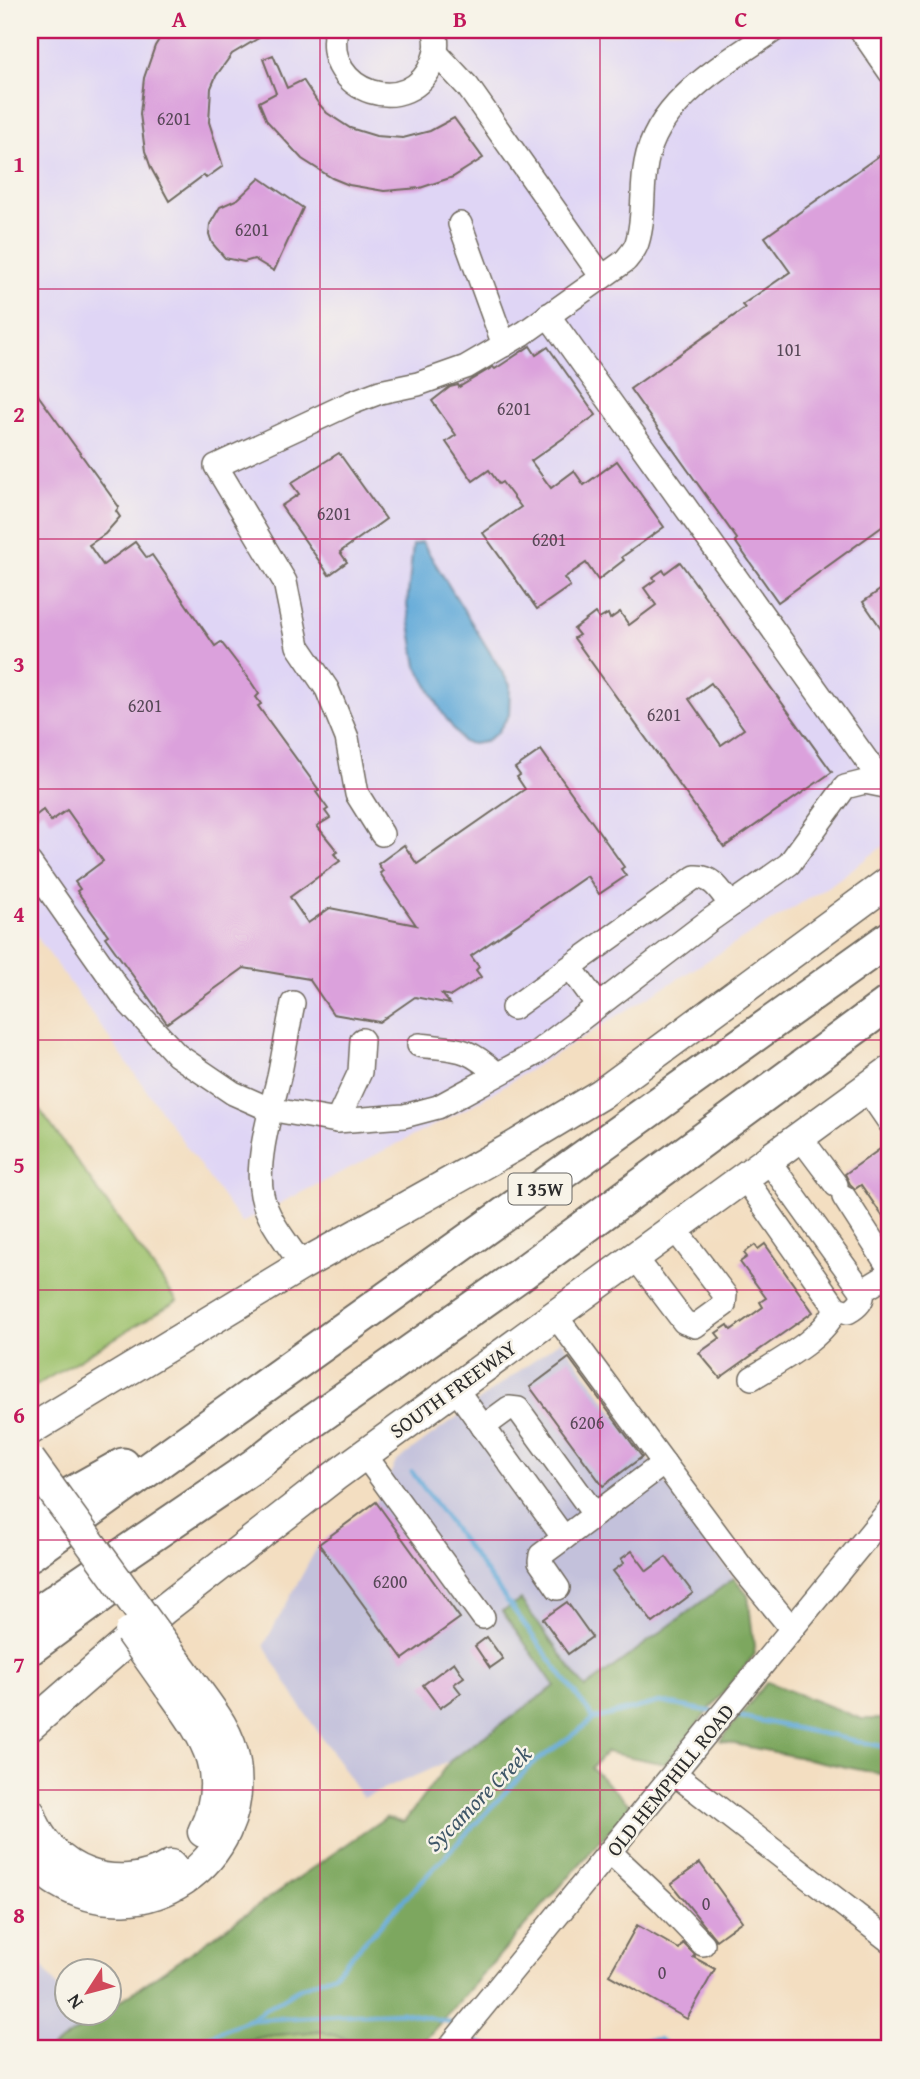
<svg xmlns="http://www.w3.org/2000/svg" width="920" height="2079" font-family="'Gentium Book Plus',serif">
  <rect width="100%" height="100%" fill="#f7f3e8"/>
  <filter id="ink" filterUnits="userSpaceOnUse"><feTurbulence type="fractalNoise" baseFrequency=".0143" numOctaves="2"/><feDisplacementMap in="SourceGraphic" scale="14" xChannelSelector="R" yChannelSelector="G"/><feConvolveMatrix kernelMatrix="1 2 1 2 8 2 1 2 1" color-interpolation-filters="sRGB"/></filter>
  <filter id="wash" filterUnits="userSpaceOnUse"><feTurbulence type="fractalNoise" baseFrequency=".00686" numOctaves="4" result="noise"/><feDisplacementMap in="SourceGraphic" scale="28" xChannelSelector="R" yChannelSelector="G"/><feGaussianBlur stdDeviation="1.57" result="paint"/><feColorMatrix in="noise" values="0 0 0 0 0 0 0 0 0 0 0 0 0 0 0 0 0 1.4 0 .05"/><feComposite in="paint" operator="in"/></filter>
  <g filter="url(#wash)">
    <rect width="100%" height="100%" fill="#f3dec1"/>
    <polygon fill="#dfd5f5" points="30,30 890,30 890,841 832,884 466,1109 241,1223 30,927"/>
    <g fill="#c3c1db">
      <polygon points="561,1340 734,1578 585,1689 522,1600 503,1611 556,1685 450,1761 363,1798 301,1707 264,1645 319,1544 376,1502 396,1462"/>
      <polygon points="30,1946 66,2001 66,2012 74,2013 84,2027 50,2049 30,2049"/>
    </g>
    <g fill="#9cc16b" stroke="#64764b" stroke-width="2">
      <polygon points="30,1096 177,1301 30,1389"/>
      <polygon points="319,2031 367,2044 374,2049 212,2049 266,2036"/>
    </g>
    <g fill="#7da75f" stroke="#546945" stroke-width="2">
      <polygon points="734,1578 748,1595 755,1654 665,1764 606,1752 591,1768 631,1806 417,2049 374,2049 367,2044 319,2031 266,2036 212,2049 50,2049 104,2013 108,2012 109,2009 386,1817 404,1822 450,1761 555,1686 502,1611 521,1600 585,1688"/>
      <polygon points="767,1682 862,1719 890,1719 890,1776 720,1741"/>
    </g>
    <polygon fill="#63aad9" stroke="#476a82" stroke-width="2" points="422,542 510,685 509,715 497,733 484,742 473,744 463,742 443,714 417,666 407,605 413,545"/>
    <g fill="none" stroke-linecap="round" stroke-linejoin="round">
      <g stroke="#63aad9" stroke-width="4.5">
        <polyline points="412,1472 594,1719"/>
        <polyline points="732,1715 890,1748"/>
        <polyline points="249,2020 401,2012 450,2022 457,2028"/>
        <polyline points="467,2035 477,2042 500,2049"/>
        <polyline points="178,2049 248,2020 298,1989 334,1974 530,1766 594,1719 660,1702 713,1712"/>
        <polyline points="564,2049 659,2039 674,2049"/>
      </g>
    </g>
    <g id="blocks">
      <g fill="#dba1dc" fill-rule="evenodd">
        <polygon points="165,30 272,30 232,54 216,76 211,88 209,122 223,166 206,178 204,175 169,201 151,168 145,151 140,114 144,78 155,46"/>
        <polygon points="273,55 287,88 303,80 318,103 327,113 350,128 376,136 403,138 430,131 454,118 483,158 453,177 420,188 384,191 349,185 332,178 302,159 267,121 259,102 276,93 263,59"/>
        <polygon points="890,148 890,521 778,602 735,541 737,539 630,389 745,308 742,305 790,272 765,237"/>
        <polygon points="260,178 303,208 274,271 254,259 244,262 225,258 212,243 209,234 210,224 220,207 238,199"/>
        <polygon points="530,346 536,355 548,347 596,415 531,461 551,488 574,471 584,485 617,461 664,527 622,557 624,560 598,580 586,563 564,578 570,586 537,609 483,533 521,507 502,482 499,484 489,470 473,481 446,442 456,435 432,401 450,387 458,385 459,387 493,367 495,369"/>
        <polygon points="30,384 119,507 116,511 120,517 105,534 89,545 103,565 135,542 147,558 152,555 215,646 221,642 247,676 259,694 256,697 261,704 258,706 319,790 316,792 328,809 325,811 330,818 317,826 338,852 334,854 340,861 290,897 308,923 330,908 416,925 380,873 383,871 378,864 404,845 417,864 525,789 517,777 520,775 515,768 541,750 624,867 621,869 626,876 599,894 587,876 471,956 479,967 476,970 481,977 451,996 442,994 450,1004 415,997 379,1022 333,1014 309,979 244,968 167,1023 105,937 108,935 77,891 80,889 75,882 103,861 67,810 51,821 43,810 30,820"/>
        <polygon points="339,453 386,519 340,552 347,562 329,575 281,506 299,494 291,483"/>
        <path d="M 680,562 L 832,772 L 724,847 L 574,638 L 579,635 L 574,629 L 595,613 L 599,619 L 608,614 L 610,619 L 620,612 L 629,625 L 656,605 L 644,588 L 655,580 L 653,577 L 663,570 L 665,573 ZM 711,683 L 744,729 L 721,745 L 689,699 Z"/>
        <polygon points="890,583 890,641 863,602"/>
        <polygon points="890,1142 890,1227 861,1185 855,1189 850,1184 845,1174"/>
        <polygon points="765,1244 813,1312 720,1378 699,1353 720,1338 716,1333 728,1325 731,1330 763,1307 760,1302 766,1298 740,1262 747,1257 744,1253 755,1245 758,1249"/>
        <polygon points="569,1358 642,1457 603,1486 530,1387"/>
        <polygon points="376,1502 460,1618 403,1659 319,1544"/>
        <polygon points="632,1551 647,1571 666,1557 693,1593 653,1623 613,1571 624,1563 621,1559"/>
        <polygon points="567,1602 592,1637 568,1654 543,1619"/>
        <polygon points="487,1637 503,1659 490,1668 475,1646"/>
        <polygon points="454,1662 464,1677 454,1684 461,1693 440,1708 423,1685"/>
        <polygon points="700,1863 742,1921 716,1940 671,1884"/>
        <polygon points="637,1925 679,1949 683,1943 695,1955 693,1957 715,1969 687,2019 609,1975"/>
      </g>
    </g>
  </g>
  <g filter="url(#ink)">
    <use href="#blocks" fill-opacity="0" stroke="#716a60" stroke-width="2"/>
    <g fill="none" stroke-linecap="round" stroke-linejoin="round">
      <g stroke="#716a60" stroke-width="26">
        <g id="minor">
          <path d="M 336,30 C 322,93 411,121 433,61 C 437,51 438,40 434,30"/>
          <polyline points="861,30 890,72"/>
          <polyline points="436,53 468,87 602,277"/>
          <polyline points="460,224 504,345"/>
          <polyline points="548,315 885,786"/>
          <path d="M 382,834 L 357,794 L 347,738 L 327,689 L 298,646 L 285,582 L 216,466 L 351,403 L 380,392 L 418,384 L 466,367 L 524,333 L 625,261 C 629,256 635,250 637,243 C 645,218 641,189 646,163 C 657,100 727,63 774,30"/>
          <polyline points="30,863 127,1001 177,1055 233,1093 269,1109 337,1121 404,1116 438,1107 535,1054 710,920 789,864 845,787 865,782 885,786 890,782"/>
          <polyline points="571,968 598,1005"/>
          <path d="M 293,1003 C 288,1027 284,1053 279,1077 C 271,1110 255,1162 262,1195 C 267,1220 288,1244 302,1265"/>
          <path d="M 513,1008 L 695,877 C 713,876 721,892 731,905"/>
          <path d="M 419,1045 C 459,1050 466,1046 497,1074"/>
          <polyline points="866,1088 890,1123"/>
          <polyline points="337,1121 360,1072 362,1040"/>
          <polyline points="800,1137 836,1185"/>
          <polyline points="768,1160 862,1291 885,1277 889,1267 844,1197"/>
          <path d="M 744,1177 L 836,1308 L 848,1312 C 857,1307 864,1301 862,1291"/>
          <polyline points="635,1257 684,1322 695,1326 724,1305 725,1295 674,1228"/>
          <path d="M 752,1378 C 779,1361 825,1338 836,1308"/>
          <polyline points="455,1388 564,1538 664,1463 555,1315"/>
          <polyline points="483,1427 509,1408 518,1409 595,1515"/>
          <polyline points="364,1454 483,1617"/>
          <polyline points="664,1463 742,1568 792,1629"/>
          <polyline points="558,1588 540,1562 541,1555 564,1538"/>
          <polyline points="675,1774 890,1941"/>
          <polyline points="611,1853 662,1901 703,1944"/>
          <polyline points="448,2049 890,1509"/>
        </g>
      </g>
      <g stroke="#716a60" stroke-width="33">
        <g id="major">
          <polyline points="30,1430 302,1265 513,1147 601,1094 890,881"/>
          <path d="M 169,1687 C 203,1735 233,1772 203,1832"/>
          <polyline points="30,1726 163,1610 335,1476 890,1071"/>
          <path d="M 30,1813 C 49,1873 118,1897 171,1865"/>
          <path d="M 30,1857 C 38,1866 47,1876 58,1882 C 144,1934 250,1863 235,1763 C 230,1729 205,1702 186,1675"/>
        </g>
      </g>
      <g stroke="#716a60" stroke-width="37">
        <g id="highway">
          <polyline points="30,1517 123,1465"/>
          <polyline points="30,1554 890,938"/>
          <polyline points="30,1618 255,1465 297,1432 518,1276 890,1002"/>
          <polyline points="30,1648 107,1591"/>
        </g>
      </g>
      <use href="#minor" stroke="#fff" stroke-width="23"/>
      <use href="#major" stroke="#fff" stroke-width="30"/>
      <use href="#highway" stroke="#fff" stroke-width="33"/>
      <g stroke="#716a60" stroke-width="33" stroke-linecap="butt">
        <g id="major-bridge">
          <polyline points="30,1460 186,1675"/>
          <polyline points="130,1632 169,1687"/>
        </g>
      </g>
      <use href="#major-bridge" stroke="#fff" stroke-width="30"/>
    </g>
  </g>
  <path fill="none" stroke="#c2185b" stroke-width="2" stroke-opacity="0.55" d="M 320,30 L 320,2049M 600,30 L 600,2049M 30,289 L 890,289M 30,539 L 890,539M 30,789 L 890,789M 30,1040 L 890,1040M 30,1290 L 890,1290M 30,1540 L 890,1540M 30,1790 L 890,1790"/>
  <g text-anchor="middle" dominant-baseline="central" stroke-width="5" stroke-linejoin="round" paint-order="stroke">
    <g font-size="18" fill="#574857">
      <text x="174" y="118">6201</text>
      <text x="252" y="229">6201</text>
      <text x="789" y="349">101</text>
      <text x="514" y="408">6201</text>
      <text x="334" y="513">6201</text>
      <text x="549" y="539">6201</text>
      <text x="145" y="705">6201</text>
      <text x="664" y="714">6201</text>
      <text x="587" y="1422">6206</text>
      <text x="390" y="1581">6200</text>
      <text x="706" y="1903">0</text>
      <text x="662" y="1972">0</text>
    </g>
    <rect fill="#f7f3e8" stroke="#686764" stroke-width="2" x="508.5" y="1173.5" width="63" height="31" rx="5"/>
    <g font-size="19" font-weight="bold" fill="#2b2b2b">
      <text x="540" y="1189">I 35W</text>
    </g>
    <g font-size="21" fill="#2b2b2b" stroke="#f7f3e8">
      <text transform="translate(453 1389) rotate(-36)">SOUTH FREEWAY</text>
      <text transform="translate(670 1780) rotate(-51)">OLD HEMPHILL ROAD</text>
    </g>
    <g font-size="23" font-style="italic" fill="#3f5768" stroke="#f7f3e8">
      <text transform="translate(478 1798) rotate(-45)">Sycamore Creek</text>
    </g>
  </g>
  <rect width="920" height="2079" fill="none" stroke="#f7f3e8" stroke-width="77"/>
  <g transform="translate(88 1992) rotate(234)"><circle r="33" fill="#f7f3e8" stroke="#a5a39c" stroke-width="2"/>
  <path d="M0-5L12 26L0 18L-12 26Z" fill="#d1495b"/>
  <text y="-10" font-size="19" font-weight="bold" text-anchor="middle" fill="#2b2b2b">N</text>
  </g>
  <rect x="38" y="38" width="843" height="2002" fill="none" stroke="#c2185b" stroke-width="2.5"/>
  <g font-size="23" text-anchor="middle" font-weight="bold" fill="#c2185b">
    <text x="179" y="27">A</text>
    <text x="460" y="27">B</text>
    <text x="741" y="27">C</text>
    <text x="19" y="172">1</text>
    <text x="19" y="422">2</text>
    <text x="19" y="672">3</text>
    <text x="19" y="922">4</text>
    <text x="19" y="1173">5</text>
    <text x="19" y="1423">6</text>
    <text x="19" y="1673">7</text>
    <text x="19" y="1923">8</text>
  </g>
</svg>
